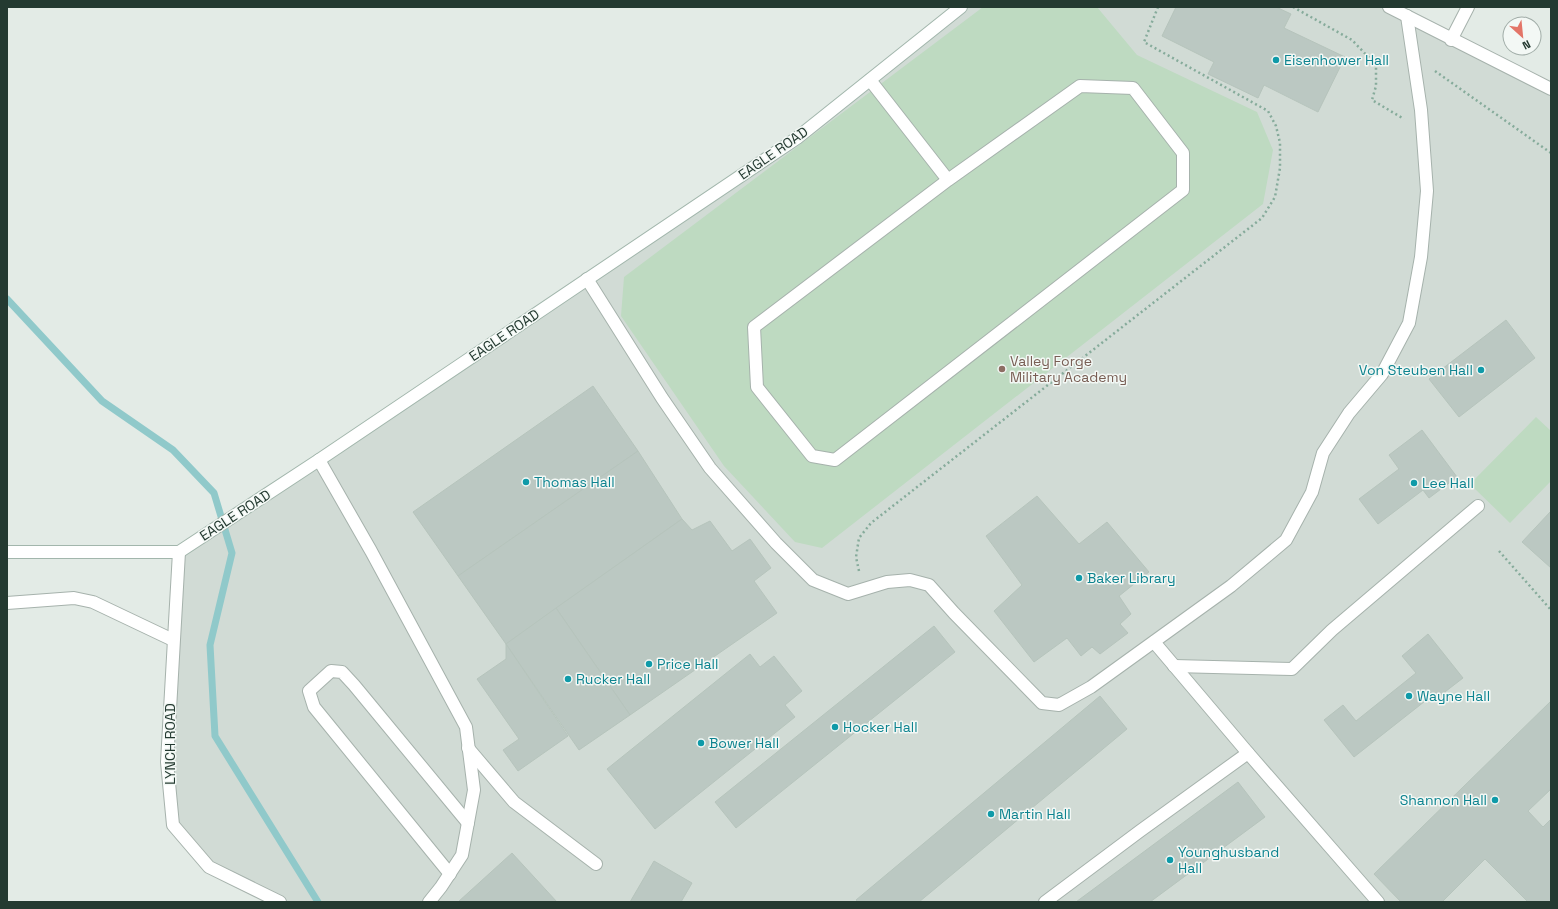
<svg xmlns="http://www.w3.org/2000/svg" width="1558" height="909" font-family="'Space Grotesk',sans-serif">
  <rect width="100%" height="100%" fill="#e3ebe6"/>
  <polygon fill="#d1dbd5" points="961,7 1389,7 1551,89 1551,902 280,902 209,867 173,825 167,762 179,552 797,138"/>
  <g fill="#bedac1">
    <polygon points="983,7 1097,7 1137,55 1257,112 1273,150 1263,204 822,548 795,542 724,466 621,316 624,277"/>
    <polygon points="1536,417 1551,431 1551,481 1510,523 1470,484"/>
  </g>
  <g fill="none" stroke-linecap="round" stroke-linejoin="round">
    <polyline stroke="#90c9ca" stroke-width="7" points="7,299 102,401 173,450 214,493 232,553 210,645 215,736 318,902"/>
  </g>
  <g fill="#bbc8c2" stroke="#b6c4bc">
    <polygon points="1176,7 1276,7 1291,14 1284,28 1345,57 1318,112 1264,85 1258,98 1208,74 1214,62 1162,36"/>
    <polygon points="1506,320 1535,358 1459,417 1429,379"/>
    <polygon points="593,386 638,451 458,576 413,512"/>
    <polygon points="1422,430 1457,477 1429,498 1423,490 1378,524 1359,499 1399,469 1389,455"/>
    <polygon points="638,451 682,519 506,644 458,576"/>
    <polygon points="1037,496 1079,544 1107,522 1149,572 1119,596 1131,614 1120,624 1128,633 1100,654 1092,647 1081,656 1067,638 1034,662 994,611 1022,585 986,536"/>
    <polygon points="1551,511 1551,568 1522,542"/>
    <polygon points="682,519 692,530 710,521 732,551 750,539 771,568 754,581 777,613 630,715 556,608"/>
    <polygon points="556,608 630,715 579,750 506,644"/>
    <polygon points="934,626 955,652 736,828 715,802"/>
    <polygon points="1428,634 1463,678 1437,698 1434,694 1354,757 1324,720 1343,705 1356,721 1416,673 1402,656"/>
    <polygon points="506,644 568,736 518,771 503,750 519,739 477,679 506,659"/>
    <polygon points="750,654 760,667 774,656 802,691 785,705 795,717 655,829 607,769"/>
    <polygon points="1100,696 1127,729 919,902 858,902 856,900"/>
    <polygon points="1551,701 1551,789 1528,811 1543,827 1551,819 1551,902 1528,902 1485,859 1442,902 1401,902 1374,874"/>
    <polygon points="1238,782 1265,817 1150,902 1076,902"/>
    <polygon points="512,853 557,902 458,902"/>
    <polygon points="654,861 692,883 681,902 630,902"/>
  </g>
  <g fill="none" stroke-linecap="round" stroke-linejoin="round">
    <g stroke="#a6b2ac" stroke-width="14">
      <g id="lane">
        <polyline points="870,80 948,180 754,327 757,387 812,456 835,460 1183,190 1183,153 1133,88 1080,86 948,180"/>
        <polyline points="587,279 662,398 710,468 776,543 813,580 848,594 887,582 910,580 929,585 954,613 1042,703 1059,705 1091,687 1231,586 1286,540 1312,492 1323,453 1349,413 1382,374 1409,323 1421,257 1427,191 1421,110 1407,16"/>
        <polyline points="319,460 371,551 466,727 474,790 462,855 441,887 429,902"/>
        <polyline points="179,552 167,762 173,825 209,867 280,902"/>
        <polyline points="7,603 74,598 93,602 173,640"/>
        <polyline points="1154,642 1248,753 1378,902"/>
        <polyline points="1174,666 1292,669 1332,630 1478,506"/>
        <polyline points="468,748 514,802 596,864"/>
        <polyline points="450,874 314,707 309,691 331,671 342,672 354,685 468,823"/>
        <polyline points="1045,902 1140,831 1248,753"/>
      </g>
    </g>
    <g stroke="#a6b2ac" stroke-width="14">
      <g id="street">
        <polyline points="1389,7 1551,89"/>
        <polyline points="1451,40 1468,7"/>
      </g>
    </g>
    <g stroke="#a2b6ac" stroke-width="14">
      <polyline id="secondary" points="7,552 179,552 319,460 797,138 961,7"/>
    </g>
    <g stroke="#86ab9b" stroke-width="2.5" stroke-dasharray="2 3" stroke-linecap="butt">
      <polyline points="1293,7 1352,40 1376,65 1376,86 1372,100 1404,119"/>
      <polyline points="1435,71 1551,153"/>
      <polyline points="1499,551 1551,610"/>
      <polyline points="859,571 856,557 859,538 871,523 1262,218 1275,197 1280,168 1280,143 1276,126 1268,111 1144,42 1158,7"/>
    </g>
    <use href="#lane" stroke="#fff" stroke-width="12"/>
    <use href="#street" stroke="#fff" stroke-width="12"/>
    <use href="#secondary" stroke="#fff" stroke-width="12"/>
  </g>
  <g fill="#0f9aa8" stroke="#f3f8f5" stroke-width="1.5">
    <circle cx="1276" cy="60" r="4"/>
    <circle cx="1481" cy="370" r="4"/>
    <circle cx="526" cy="482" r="4"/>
    <circle cx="1414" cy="483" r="4"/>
    <circle cx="1079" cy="578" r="4"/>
    <circle cx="649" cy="664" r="4"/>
    <circle cx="568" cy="679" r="4"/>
    <circle cx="1409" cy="696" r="4"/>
    <circle cx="835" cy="727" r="4"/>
    <circle cx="701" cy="743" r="4"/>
    <circle cx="1495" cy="800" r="4"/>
    <circle cx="991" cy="814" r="4"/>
    <circle cx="1170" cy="860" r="4"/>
  </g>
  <circle fill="#8d6e63" stroke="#f3f8f5" stroke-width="1.5" cx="1002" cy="369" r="4"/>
  <g text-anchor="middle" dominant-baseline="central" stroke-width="3" stroke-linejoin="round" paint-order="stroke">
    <g font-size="14" fill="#0d838f" stroke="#f3f8f5" text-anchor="start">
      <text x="1284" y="60">Eisenhower Hall</text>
      <text x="1473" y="370" text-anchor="end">Von Steuben Hall</text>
      <text x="534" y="482">Thomas Hall</text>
      <text x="1422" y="483">Lee Hall</text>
      <text x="1087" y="578">Baker Library</text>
      <text x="657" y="664">Price Hall</text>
      <text x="576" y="679">Rucker Hall</text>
      <text x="1417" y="696">Wayne Hall</text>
      <text x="843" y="727">Hocker Hall</text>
      <text x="709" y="743">Bower Hall</text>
      <text x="1487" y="800" text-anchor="end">Shannon Hall</text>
      <text x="999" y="814">Martin Hall</text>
      <text x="1178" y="852">Younghusband<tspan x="1178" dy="16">Hall</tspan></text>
    </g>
    <g font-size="14" fill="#243a31" stroke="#f3f8f5">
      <text transform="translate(773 153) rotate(-35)">EAGLE ROAD</text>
      <text transform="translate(504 335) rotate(-34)">EAGLE ROAD</text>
      <text transform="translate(235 515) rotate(-33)">EAGLE ROAD</text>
      <text transform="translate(170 744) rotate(-90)">LYNCH ROAD</text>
    </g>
    <g font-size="14" fill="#785e54" stroke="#f3f8f5" text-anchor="start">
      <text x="1010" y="361">Valley Forge<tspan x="1010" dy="16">Military Academy</tspan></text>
    </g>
  </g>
  <rect width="1558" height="909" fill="none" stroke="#243a31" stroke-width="16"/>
  <g transform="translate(1522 36) rotate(153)"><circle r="19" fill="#f3f8f5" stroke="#a0aca7"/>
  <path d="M0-3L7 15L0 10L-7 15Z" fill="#e37568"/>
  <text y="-6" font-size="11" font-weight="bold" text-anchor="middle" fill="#243a31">N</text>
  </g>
</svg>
